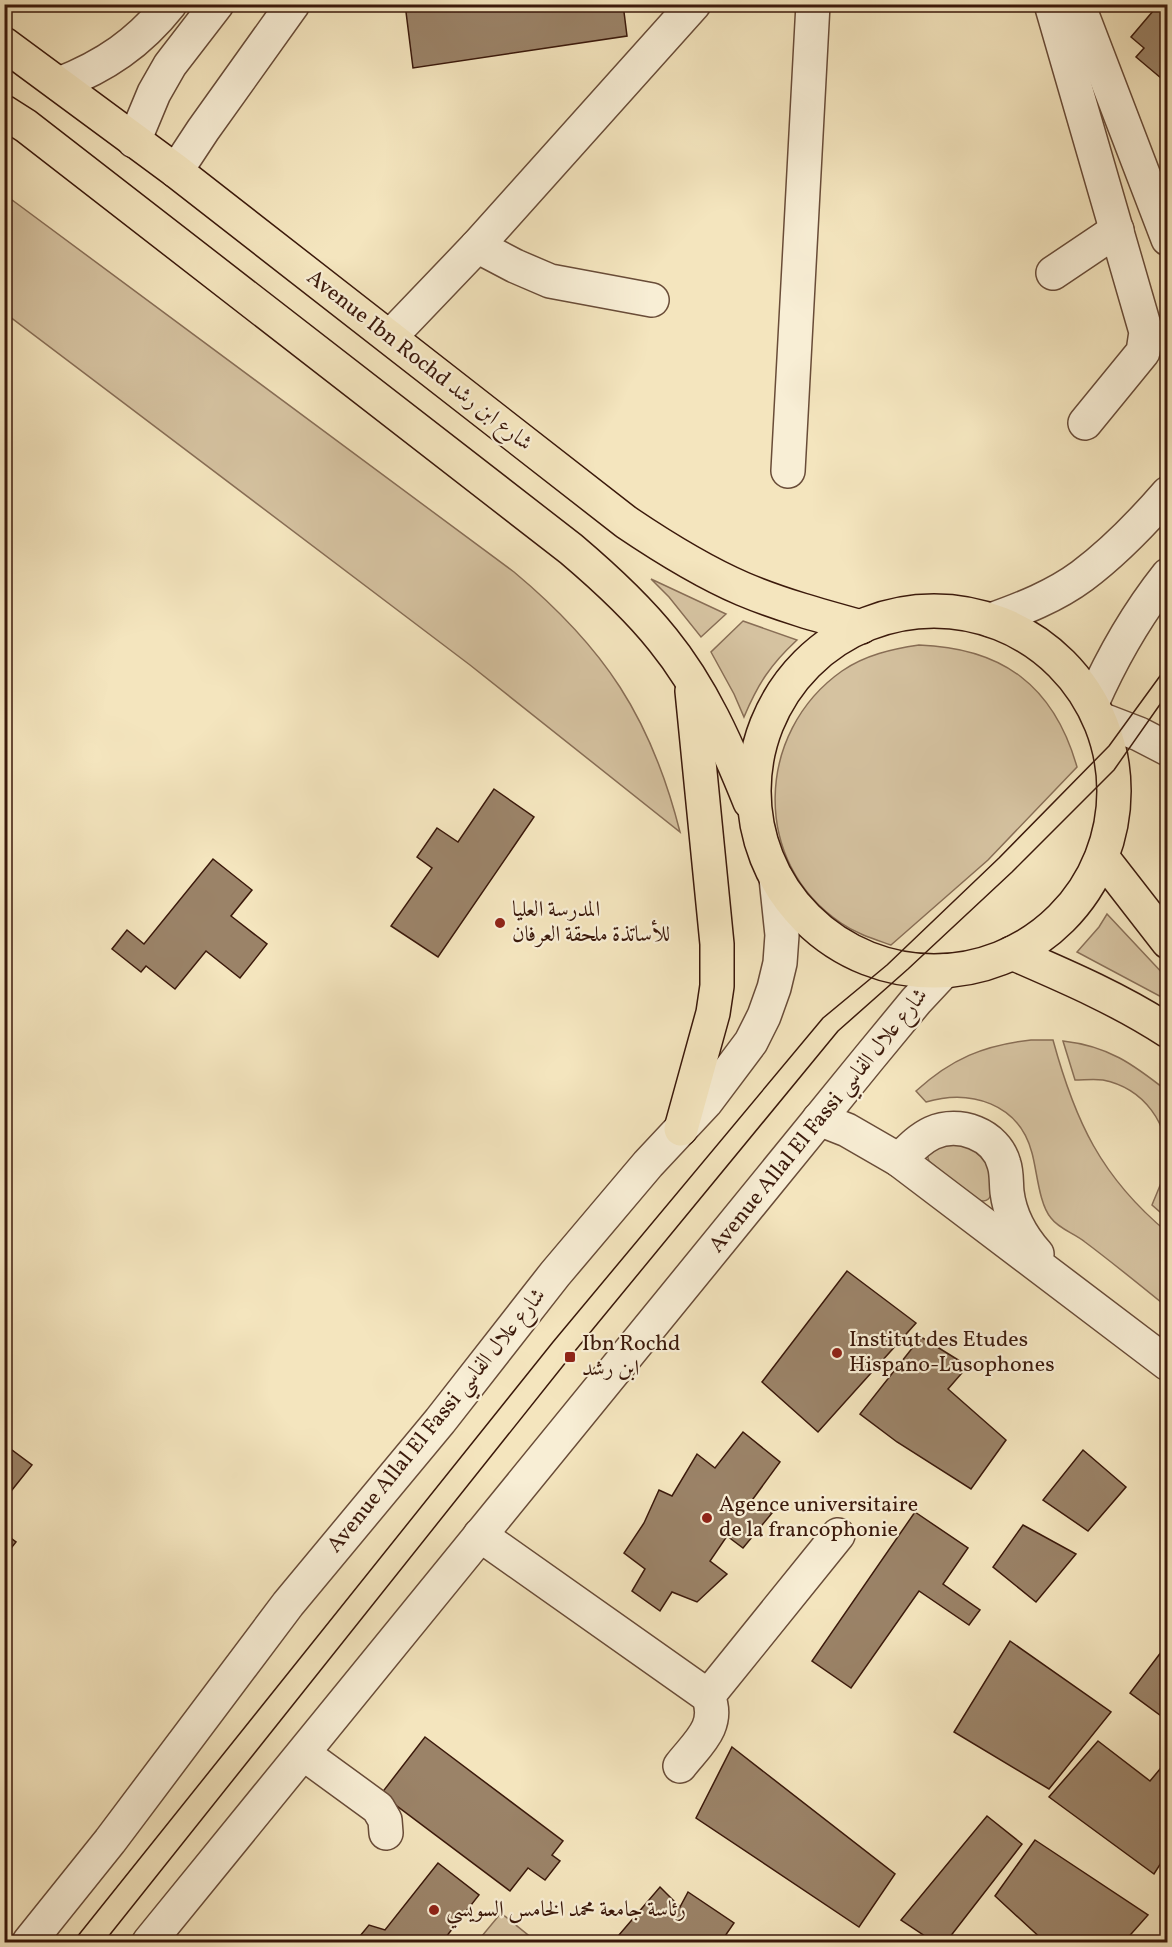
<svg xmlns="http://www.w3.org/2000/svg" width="1172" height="1947" font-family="Vollkorn,Amiri,serif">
  <rect width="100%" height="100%" fill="#f4e5be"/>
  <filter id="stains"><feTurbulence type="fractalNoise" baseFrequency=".00333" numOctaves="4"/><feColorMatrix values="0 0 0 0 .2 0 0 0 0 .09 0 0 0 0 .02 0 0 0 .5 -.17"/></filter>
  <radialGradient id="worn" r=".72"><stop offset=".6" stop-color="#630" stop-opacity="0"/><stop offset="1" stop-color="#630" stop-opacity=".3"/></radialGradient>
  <g fill="#d5c2a0" stroke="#886e56" stroke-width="1.5">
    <path d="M 4,194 L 514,572 C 604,647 651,717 680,832 L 470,665 L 5,313 Z"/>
    <polygon points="651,579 726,614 701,637 669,597"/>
    <path d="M 743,621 L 797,640 C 770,665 758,684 744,717 L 734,694 L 711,652 Z"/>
    <path d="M 919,645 C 1003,648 1054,686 1077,767 L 988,860 L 891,945 C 874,939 857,934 841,923 C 751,863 755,732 842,671 C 865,655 892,649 919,645 Z"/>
    <polygon points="1107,914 1167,978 1167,1000 1077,952 1099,927"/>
    <path d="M 1031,1040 L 1053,1040 C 1075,1121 1101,1177 1167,1232 L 1167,1307 C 1140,1285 1113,1263 1085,1242 C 1074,1233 1059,1229 1051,1218 C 1039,1204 1037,1171 1032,1153 C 1019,1103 970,1089 926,1102 L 916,1091 C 951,1059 984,1045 1031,1040 Z"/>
    <path d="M 1063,1041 C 1108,1046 1133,1064 1167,1091 L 1167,1218 L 1152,1205 C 1157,1192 1164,1179 1166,1165 C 1171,1124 1143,1088 1103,1080 C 1094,1079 1084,1080 1075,1080 Z"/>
    <path d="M 962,1143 C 971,1148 979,1153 985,1161 C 991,1170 1000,1210 976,1199 L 929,1161 L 927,1155 L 931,1144 Z"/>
    <polygon points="501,1913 533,1939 531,1942 477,1942"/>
  </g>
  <g fill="#9b8368" stroke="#3b190b" stroke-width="1.5">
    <polygon points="405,4 623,4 627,36 413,68"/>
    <polygon points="1159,4 1168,4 1168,84 1136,57 1144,48 1131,37"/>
    <polygon points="494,789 534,817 438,957 391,926 432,868 417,857 437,828 458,842"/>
    <polygon points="213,859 252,890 231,916 267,944 240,978 206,951 175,989 146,966 141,972 112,949 127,930 144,944"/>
    <polygon points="847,1271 916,1323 818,1432 762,1382"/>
    <polygon points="921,1337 968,1366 948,1389 1006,1440 971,1489 897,1442 860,1414"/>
    <polygon points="743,1432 780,1462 750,1503 772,1513 743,1548 727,1536 710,1561 727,1574 697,1602 672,1592 660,1611 632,1591 645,1569 624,1553 644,1523 659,1490 672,1496 697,1454 715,1468"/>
    <polygon points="4,1444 32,1465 4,1500"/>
    <polygon points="1083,1450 1126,1487 1088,1531 1043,1500"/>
    <polygon points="915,1512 968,1548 943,1584 980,1610 969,1625 919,1591 851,1688 812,1661"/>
    <polygon points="1023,1525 1076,1554 1036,1602 993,1567"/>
    <polygon points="4,1533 16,1542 4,1557"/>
    <polygon points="1010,1641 1111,1712 1049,1789 954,1732"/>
    <polygon points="1168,1643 1168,1721 1130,1693"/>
    <polygon points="425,1737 563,1841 552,1855 560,1861 545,1880 528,1868 510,1891 381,1794"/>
    <polygon points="1098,1741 1150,1781 1160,1769 1168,1775 1168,1852 1154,1874 1049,1797"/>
    <polygon points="732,1747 895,1874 859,1927 696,1818"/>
    <polygon points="987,1816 1022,1844 946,1942 934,1942 901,1920"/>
    <polygon points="1035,1840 1148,1915 1124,1942 1045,1942 995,1896"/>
    <polygon points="438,1863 479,1895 442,1942 355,1942 369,1925 385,1930"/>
    <polygon points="660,1887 680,1907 688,1892 734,1923 725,1936 734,1942 613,1942"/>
  </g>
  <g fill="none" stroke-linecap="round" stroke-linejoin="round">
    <g stroke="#694c38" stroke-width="36">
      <g id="minor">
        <polyline points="1051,4 1146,332 1143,352 1085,423"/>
        <polyline points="1078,4 1168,239"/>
        <path d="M 59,84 C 105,66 139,43 170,4"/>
        <polyline points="134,141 154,93 170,65 217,4"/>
        <polyline points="176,171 203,130 293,4"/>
        <polyline points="477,246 515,266 550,281 652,300"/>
        <polyline points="1053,273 1117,230"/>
        <polyline points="390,337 477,246 694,4"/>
        <polyline points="788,471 813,4"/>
        <path d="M 991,620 C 1022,609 1055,596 1082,576 C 1114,552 1142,523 1168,493"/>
        <path d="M 1092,703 C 1112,658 1137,614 1168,575"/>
        <polyline points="1100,719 1139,734 1168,749"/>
        <polyline points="819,1119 847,1130 899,1160 1168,1364"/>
        <path d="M 899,1160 C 909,1150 919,1139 932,1133 C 959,1121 996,1134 1004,1164 C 1007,1173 1006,1183 1007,1192 C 1010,1216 1021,1236 1037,1254"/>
        <path d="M 480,1535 L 708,1696 C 721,1726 697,1744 680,1766"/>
        <polyline points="708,1696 838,1535"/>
        <polyline points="304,1754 378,1808 385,1820 386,1833"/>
        <polyline points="29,1942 110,1841 288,1604 440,1421 555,1274 648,1164 706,1102 751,1042 764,1016 774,988 780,963 782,935 776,878"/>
        <polyline points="149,1942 869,1058 916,1001 944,971"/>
      </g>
    </g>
    <g stroke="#3b190b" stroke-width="36">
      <g id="major">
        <path d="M 4,44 L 176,171 L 626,522 C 663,547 701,571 743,589 C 781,605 821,616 861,627"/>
        <path d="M 4,112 L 26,126 L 571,549 C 604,577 636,606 663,640 C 702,688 727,745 750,802"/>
        <circle cx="934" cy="791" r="180"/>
        <polyline points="1102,857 1168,942"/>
        <path d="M 1012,953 C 1065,976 1119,999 1168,1031"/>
        <polyline points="681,1129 713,1013 717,986 717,944 692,691"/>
      </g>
    </g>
    <use href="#minor" stroke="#f8eed5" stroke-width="33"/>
    <use href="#major" stroke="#f4e5be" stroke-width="33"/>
    <g stroke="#3b190b" stroke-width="1.5">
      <polyline points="73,1942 553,1342 823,1018 887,965 999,858 1109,746 1168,665"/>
      <polyline points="104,1942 570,1357 838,1031 908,969 1012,872 1114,770 1168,693"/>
    </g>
  </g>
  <g fill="#8f2418" stroke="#f8eed5" stroke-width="2">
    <circle cx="500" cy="923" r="6"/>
    <circle cx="837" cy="1353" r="6"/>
    <rect x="564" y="1351" width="12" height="12" rx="3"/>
    <circle cx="707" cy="1518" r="6"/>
    <circle cx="434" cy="1910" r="6"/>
  </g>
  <g text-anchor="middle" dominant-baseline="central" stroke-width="4.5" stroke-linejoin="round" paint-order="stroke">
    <g font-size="22" fill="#3b190b" stroke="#f8eed5">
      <text transform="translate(419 361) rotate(38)">Avenue Ibn Rochd شارع ابن رشد</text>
      <text transform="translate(819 1121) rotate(-51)">Avenue Allal El Fassi شارع علال الفاسي</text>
      <text transform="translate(437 1421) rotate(-51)">Avenue Allal El Fassi شارع علال الفاسي</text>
    </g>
    <g font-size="22" fill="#3b190b" stroke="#f8eed5" text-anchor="start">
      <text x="512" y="910">المدرسة العليا<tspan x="512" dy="25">للأساتذة ملحقة العرفان</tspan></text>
      <text x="849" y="1340">Institut des Etudes<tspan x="849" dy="25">Hispano-Lusophones</tspan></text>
      <text x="582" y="1344">Ibn Rochd<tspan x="582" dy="25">ابن رشد</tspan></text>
      <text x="719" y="1505">Agence universitaire<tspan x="719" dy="25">de la francophonie</tspan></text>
      <text x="446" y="1910">رئاسة جامعة محمد الخامس السويسي</text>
    </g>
  </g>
  <rect width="1172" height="1947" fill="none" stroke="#f4e5be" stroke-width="24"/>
  <rect x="6" y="6" width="1160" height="1935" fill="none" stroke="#3b190b" stroke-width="3"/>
  <rect x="12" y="12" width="1148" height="1923" fill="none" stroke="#3b190b" stroke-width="1.5"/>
  <rect width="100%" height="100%" filter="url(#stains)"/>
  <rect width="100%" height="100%" fill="url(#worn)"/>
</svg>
